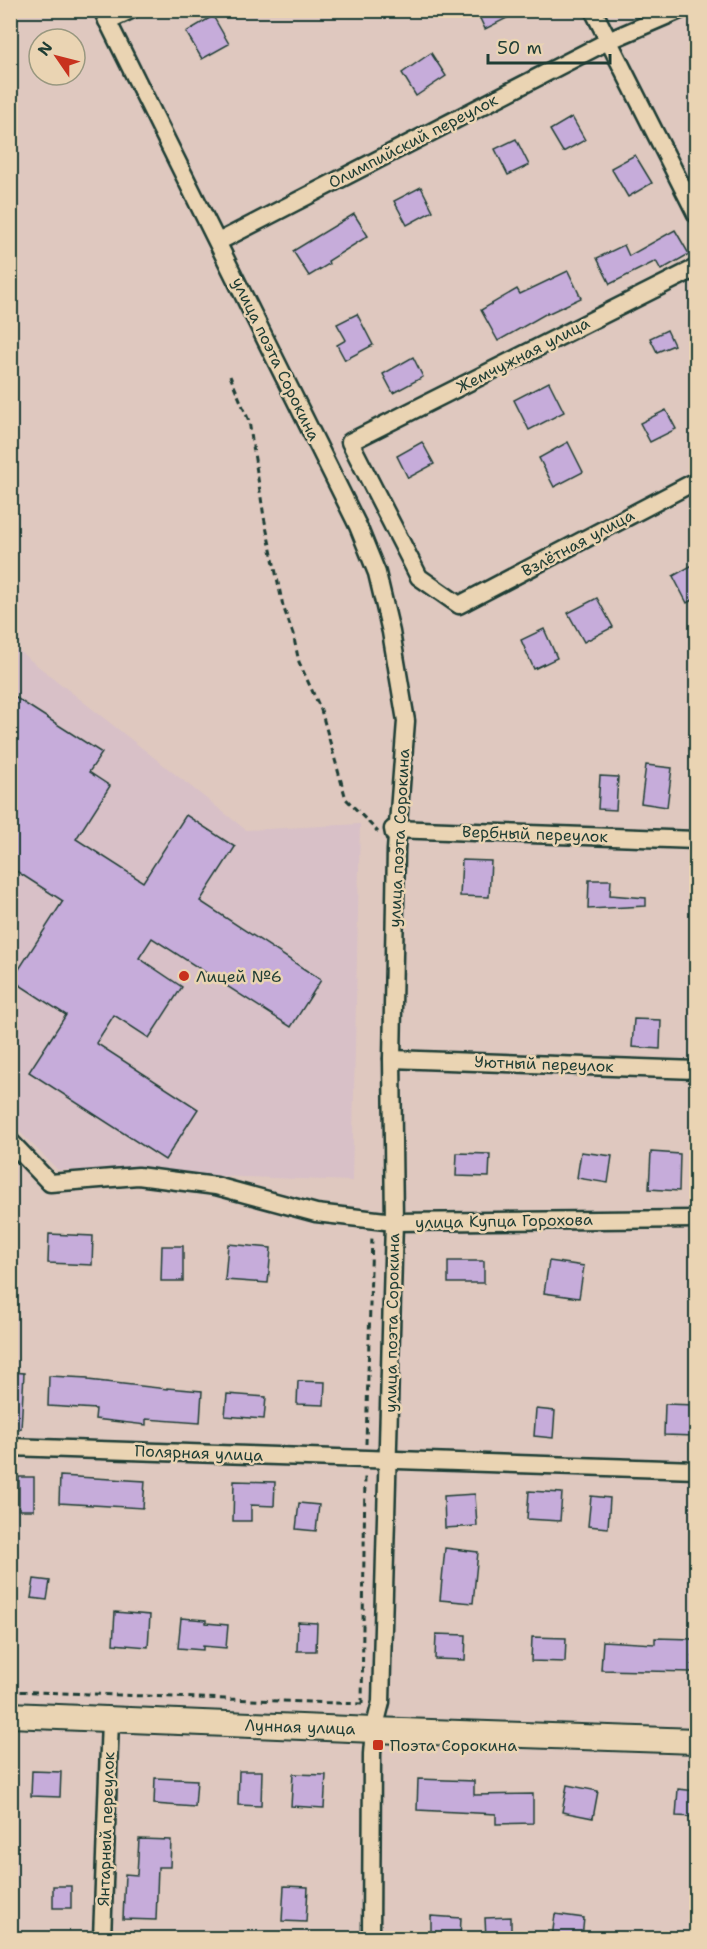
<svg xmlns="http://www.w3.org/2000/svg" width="707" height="1949" font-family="'Shantell Sans',sans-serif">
  <rect width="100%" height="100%" fill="#dfc8bf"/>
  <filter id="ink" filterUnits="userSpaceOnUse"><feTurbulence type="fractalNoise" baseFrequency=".0167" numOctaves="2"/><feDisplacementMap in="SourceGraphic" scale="12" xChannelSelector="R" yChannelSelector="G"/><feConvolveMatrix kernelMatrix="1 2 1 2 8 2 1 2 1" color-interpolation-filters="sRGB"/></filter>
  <g filter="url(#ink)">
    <polygon fill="#d8c0c7" points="10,644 246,830 360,824 352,1181 58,1170 11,1123"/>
    <g fill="#c6acda" stroke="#1f3d34" stroke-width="1.5">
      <polygon points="476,10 523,10 485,29"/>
      <polygon points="213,16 229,44 202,59 186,32"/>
      <polygon points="431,53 446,76 416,96 402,73"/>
      <polygon points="572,117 585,140 563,152 550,130"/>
      <polygon points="516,139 529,165 508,175 495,149"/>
      <polygon points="635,155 652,183 628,197 611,168"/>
      <polygon points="421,187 433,211 407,225 394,201"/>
      <polygon points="354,214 368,236 328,261 329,264 309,276 293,251"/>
      <polygon points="675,230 689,254 661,270 656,261 610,284 597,258 624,245 629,256"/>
      <polygon points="568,271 581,298 547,314 547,313 498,341 481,310 517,289 520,294"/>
      <polygon points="357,314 373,345 345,360 337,345 346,340 337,324"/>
      <polygon points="667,330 674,345 657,352 650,338"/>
      <polygon points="413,357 423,377 393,393 383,374"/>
      <polygon points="549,382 564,412 529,430 514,400"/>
      <polygon points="666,410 676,429 650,442 640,423"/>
      <polygon points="422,442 434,464 408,478 397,456"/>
      <polygon points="568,442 583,472 554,487 539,458"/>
      <polygon points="696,563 696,598 687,603 673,576"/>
      <polygon points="597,598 613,627 584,642 568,613"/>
      <polygon points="544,629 557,658 534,669 521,640"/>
      <polygon points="10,694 102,753 89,772 110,786 76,839 143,882 186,815 235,847 200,901 321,980 291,1027 152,938 139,958 182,987 149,1038 114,1015 96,1043 198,1109 165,1160 29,1072 66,1015 12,980 63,901 10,867"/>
      <polygon points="646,765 672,768 667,807 641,803"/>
      <polygon points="600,776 618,777 616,810 598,809"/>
      <polygon points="462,860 491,861 489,897 460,896"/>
      <polygon points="589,880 611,880 610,895 646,898 646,906 588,909"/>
      <polygon points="634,1019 661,1020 660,1049 632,1047"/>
      <polygon points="581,1152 612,1156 608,1183 577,1178"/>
      <polygon points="651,1152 680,1154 679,1191 649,1189"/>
      <polygon points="457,1153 490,1154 489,1177 456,1176"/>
      <polygon points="49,1234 93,1236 92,1265 48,1263"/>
      <polygon points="228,1244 271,1248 268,1283 225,1280"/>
      <polygon points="162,1246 183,1246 183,1281 161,1281"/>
      <rect x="448" y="1261" width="36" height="22"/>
      <polygon points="549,1261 584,1266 579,1298 544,1293"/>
      <polygon points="10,1372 24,1373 21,1429 10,1429"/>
      <polygon points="49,1376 88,1378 88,1380 167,1389 167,1388 202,1391 200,1423 146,1419 146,1425 95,1419 96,1409 48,1406"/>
      <polygon points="298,1381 325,1382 324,1405 297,1404"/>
      <polygon points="227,1394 266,1397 264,1419 225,1416"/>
      <polygon points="665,1404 696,1405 696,1436 664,1435"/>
      <polygon points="536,1409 555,1411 553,1438 534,1436"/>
      <polygon points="60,1476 145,1481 143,1508 59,1503"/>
      <rect x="19" y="1477" width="15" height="33"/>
      <polygon points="234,1481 275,1482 274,1506 251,1505 251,1521 233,1521"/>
      <polygon points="529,1491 562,1493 560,1521 527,1519"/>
      <polygon points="475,1494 477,1526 445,1528 444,1496"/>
      <polygon points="591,1496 610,1498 608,1528 588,1526"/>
      <polygon points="299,1503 319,1505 316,1531 296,1529"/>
      <polygon points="445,1548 478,1552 473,1603 440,1600"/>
      <polygon points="34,1579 50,1581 47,1600 31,1598"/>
      <polygon points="115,1612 150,1615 148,1647 113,1644"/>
      <polygon points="181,1618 206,1620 206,1623 228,1625 226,1648 203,1646 203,1650 178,1648"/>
      <polygon points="298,1622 317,1623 316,1651 297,1651"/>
      <polygon points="436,1634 466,1635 465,1660 435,1659"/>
      <polygon points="532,1637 566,1638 565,1662 531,1661"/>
      <polygon points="655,1638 693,1639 692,1672 601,1670 603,1641 655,1644"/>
      <polygon points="32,1771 61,1772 60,1797 31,1796"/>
      <polygon points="239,1771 262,1771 261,1806 238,1805"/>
      <polygon points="293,1774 326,1775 324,1808 291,1806"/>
      <polygon points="155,1778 197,1780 195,1807 154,1804"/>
      <polygon points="418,1779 474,1781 474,1795 533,1794 533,1823 496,1824 496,1814 417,1810"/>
      <polygon points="567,1785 598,1791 593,1818 562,1812"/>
      <polygon points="678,1789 696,1791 696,1817 676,1816"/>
      <polygon points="139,1839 171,1840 170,1867 158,1867 156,1920 123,1919 125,1874 137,1875"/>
      <rect x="53" y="1886" width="18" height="22"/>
      <polygon points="284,1886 308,1887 306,1922 282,1921"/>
      <polygon points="555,1914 584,1918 582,1938 552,1938"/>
      <polygon points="431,1916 461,1918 460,1938 431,1938"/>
      <polygon points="511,1917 511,1938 486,1938 485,1918"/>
    </g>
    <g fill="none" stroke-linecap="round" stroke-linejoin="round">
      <g stroke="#1f3d34" stroke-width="21">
        <g id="street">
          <polyline points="102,10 358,526 377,573 391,632 406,721 396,850 392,1059 394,1222 381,1702 374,1730 372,1754 371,1938"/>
          <polyline points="593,10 696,214"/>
          <polyline points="107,21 131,10"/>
          <polyline points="218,242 608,41 680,10"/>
          <polyline points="696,268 350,442 419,577 459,605 696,481"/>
          <polyline points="394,834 393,829 696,840"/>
          <polyline points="392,1059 696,1070"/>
          <polyline points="10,1141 50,1183 138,1176 216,1186 316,1213 394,1222 696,1219"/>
          <polyline points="10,1447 696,1470"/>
          <polyline points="102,1938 110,1720"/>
        </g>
      </g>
      <g stroke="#1f3d34" stroke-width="28">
        <polyline id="secondary" points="10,1715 374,1730 696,1741"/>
      </g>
      <g stroke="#1f3d34" stroke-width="3" stroke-dasharray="6 4.5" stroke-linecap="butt">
        <polyline points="230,376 249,421 264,517 283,606 293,634 299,662 321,710 346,799 378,832"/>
        <polyline points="366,1444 372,1235"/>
        <polyline points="10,1691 362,1704"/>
        <polyline points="362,1704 365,1475"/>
      </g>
      <use href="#street" stroke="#ead4b3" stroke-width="16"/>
      <use href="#secondary" stroke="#ead4b3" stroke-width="24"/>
    </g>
  </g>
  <g fill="#c8321e" stroke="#ead4b3" stroke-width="2">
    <circle cx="184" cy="976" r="6"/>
    <rect x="372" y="1739" width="12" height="12" rx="3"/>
  </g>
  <g text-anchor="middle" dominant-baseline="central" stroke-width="5" stroke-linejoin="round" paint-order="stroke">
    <g font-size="16" fill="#1f3d34" stroke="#ead4b3">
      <text transform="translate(413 141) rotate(-27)">Олимпийский переулок</text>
      <text transform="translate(523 355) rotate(-27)">Жемчужная улица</text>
      <text transform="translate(276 359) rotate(64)">улица поэта Сорокина</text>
      <text transform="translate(578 543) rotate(-28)">Взлётная улица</text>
      <text transform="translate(535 834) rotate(2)">Вербный переулок</text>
      <text transform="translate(399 838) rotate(-87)">улица поэта Сорокина</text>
      <text transform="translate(544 1064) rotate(2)">Уютный переулок</text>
      <text transform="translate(504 1221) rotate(-1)">улица Купца Горохова</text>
      <text transform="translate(392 1323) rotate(-89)">улица поэта Сорокина</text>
      <text transform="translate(199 1453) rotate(2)">Полярная улица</text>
      <text transform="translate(300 1727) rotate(2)">Лунная улица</text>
      <text transform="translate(106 1829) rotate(-88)">Янтарный переулок</text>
    </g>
    <g font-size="16" fill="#1f3d34" stroke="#ead4b3" text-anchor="start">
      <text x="196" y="976">Лицей №6</text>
      <text x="390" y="1745">Поэта Сорокина</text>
    </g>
  </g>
  <rect width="707" height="1949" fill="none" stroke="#ead4b3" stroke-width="36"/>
  <rect x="18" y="18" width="671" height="1913" fill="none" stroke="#1f3d34" stroke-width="2" filter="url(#ink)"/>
  <g transform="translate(57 57) rotate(305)"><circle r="28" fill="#ead4b3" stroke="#999880" stroke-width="1.5"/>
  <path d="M0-4.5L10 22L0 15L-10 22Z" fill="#c8321e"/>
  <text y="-9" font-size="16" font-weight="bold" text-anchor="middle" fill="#1f3d34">N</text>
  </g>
  <path d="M488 54v9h122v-9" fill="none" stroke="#1f3d34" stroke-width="3"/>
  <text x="497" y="54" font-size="18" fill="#1f3d34" stroke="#ead4b3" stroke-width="4.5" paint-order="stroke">50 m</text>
</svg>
